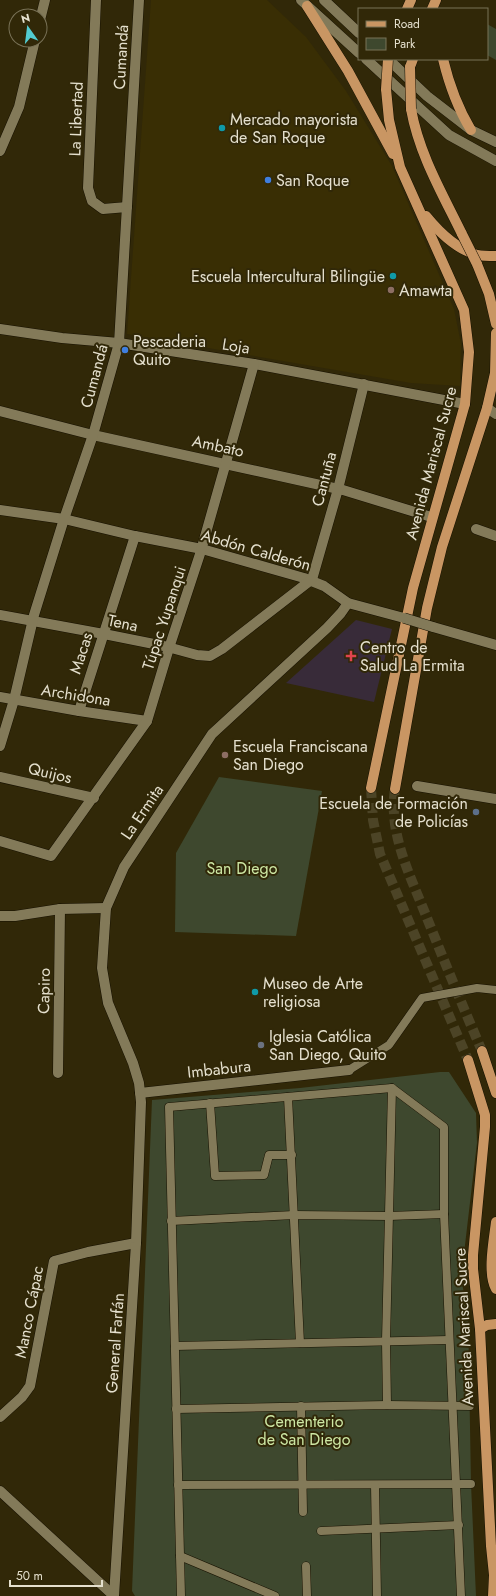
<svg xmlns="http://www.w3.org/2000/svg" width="496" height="1596" font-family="Jost,sans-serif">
  <rect width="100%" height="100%" fill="#312808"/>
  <polygon fill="#392e04" points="151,0 267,0 306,37 346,91 392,166 454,309 461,344 460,386 411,383 127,334"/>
  <polygon fill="#382b39" points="356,620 392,629 374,702 286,683"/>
  <g fill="#3e482e">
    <polygon points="487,24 496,29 496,60 487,55"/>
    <polygon points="219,777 322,791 296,936 175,932 176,853"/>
    <polygon points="440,1072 449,1072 476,1113 477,1143 461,1279 468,1311 471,1484 476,1596 135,1596 132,1591 152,1100 300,1088"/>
  </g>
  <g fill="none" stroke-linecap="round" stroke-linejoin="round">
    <g stroke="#4c4426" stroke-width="10" stroke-dasharray="10 5" stroke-linecap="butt">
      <polyline points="371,788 373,820 380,854 468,1060"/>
      <path d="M 395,789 C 388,834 411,877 427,918 C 445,963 463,1007 482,1051"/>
    </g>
    <g stroke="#171100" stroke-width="9">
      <g id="pedestrian">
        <polyline points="349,1070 389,1045 422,998 477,988 496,990"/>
        <polyline points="288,1097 300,1343"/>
        <polyline points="210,1103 215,1176 264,1175 269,1155 292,1155"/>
        <polyline points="171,1221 294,1215 389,1216 444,1214"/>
        <polyline points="175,1346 449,1340"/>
        <polyline points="387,1405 386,1341 392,1088"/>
        <polyline points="301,1406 303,1512"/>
        <polyline points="176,1409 387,1405 470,1406"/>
        <polyline points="178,1485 471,1484"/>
        <polyline points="375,1485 377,1596"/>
        <polyline points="321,1531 459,1525"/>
        <polyline points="180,1556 275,1596"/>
        <polyline points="306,1566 307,1596"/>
        <polyline points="181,1596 169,1107 392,1088 444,1127 444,1214 461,1596"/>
      </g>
    </g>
    <g stroke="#171100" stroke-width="11">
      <g id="minor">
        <polyline points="96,0 88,188 92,201 103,209 127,207"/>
        <polyline points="40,20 45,0"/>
        <polyline points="0,151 19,107 35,40"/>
        <polyline points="0,329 62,338 119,343 254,364 465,404"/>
        <polyline points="487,408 496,414"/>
        <polyline points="0,411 93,435 343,490 428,516"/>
        <polyline points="0,510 64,519 135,536 202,549 304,578 324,586 348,603 404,618"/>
        <polyline points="476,529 496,536"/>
        <polyline points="0,615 109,635 164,646 197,655 210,656 222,649 311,580 313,576 338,489 364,384"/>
        <polyline points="433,627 496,645"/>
        <polyline points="0,697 79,711 147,721"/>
        <polyline points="79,711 135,536"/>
        <polyline points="0,746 14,700 34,615 64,519 93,435 119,343 139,0"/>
        <polyline points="0,777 94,798"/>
        <polyline points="417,786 496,799"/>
        <polyline points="0,841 51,856 147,721 169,648 200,554 254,364"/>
        <polyline points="0,916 15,916 60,909 106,908"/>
        <polyline points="58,1073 60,909"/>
        <polyline points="140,1093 349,1070"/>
        <polyline points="0,1417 22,1397 30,1386 54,1261 88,1252 136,1243"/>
        <polyline points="0,1491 114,1596"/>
        <polyline points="114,1596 136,1243 141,1102 139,1083 133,1063 108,1003 102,968 106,908 124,867 212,734 327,628 341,613 348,603"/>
      </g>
    </g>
    <g stroke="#171100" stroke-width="11">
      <g id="secondary">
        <polyline points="301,0 359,53"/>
        <polyline points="324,0 359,33"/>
        <polyline points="366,59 449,135 496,161"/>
        <polyline points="388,59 427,96 471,130 496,142"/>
      </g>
    </g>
    <g stroke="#171100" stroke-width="11">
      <g id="primary">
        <polyline points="307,6 348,71 393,154"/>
        <polyline points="407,9 411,0"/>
        <polyline points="432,9 436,0"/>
        <path d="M 443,59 C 449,84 457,107 471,130"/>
        <polyline points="410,67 413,59"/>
        <path d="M 411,109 C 419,154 442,193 462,234"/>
        <path d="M 426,216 C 439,232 456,249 477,255 C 483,256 490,256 496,256"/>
        <polyline points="477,264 489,294 496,324"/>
        <polyline points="371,788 413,588 465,404 469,352 464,310 400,167 389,120 386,89"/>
        <polyline points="395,789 427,608 442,547 487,408 495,373 496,333"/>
        <polyline points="482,1051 496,1093"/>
        <polyline points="468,1060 485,1115 485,1127 473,1255 473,1269 480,1329 491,1546 494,1575 493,1596"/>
        <path d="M 496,1222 C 494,1239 487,1274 496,1289"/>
        <polyline points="480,1329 487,1325 496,1324"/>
      </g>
    </g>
    <use href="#pedestrian" stroke="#837a59" stroke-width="8"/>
    <use href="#minor" stroke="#837a59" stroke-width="10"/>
    <use href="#secondary" stroke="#837a59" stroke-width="10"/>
    <use href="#primary" stroke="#c99663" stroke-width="10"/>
    <g stroke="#171100" stroke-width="11" stroke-linecap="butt">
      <polyline id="minor-bridge" points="404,618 433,627"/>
    </g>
    <g stroke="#171100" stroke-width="11" stroke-linecap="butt">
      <g id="primary-bridge">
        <polyline points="410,67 411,109"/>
        <polyline points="386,89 388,59"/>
        <polyline points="462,234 477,264"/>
      </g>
    </g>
    <use href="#minor-bridge" stroke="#837a59" stroke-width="10"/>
    <use href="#primary-bridge" stroke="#c99663" stroke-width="10"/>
  </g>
  <g fill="#0f9aa8" stroke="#312808" stroke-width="1.5">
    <circle cx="222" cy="128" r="4"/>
    <circle cx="393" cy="276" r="4"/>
    <circle cx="255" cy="992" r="4"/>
  </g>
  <g fill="#3f7fe0" stroke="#312808" stroke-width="1.5">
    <circle cx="268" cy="180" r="4"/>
    <circle cx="125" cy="350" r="4"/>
  </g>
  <g fill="#8d6e63" stroke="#312808" stroke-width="1.5">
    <circle cx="391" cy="290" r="4"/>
    <circle cx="225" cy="755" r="4"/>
  </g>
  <path fill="#e0444e" stroke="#312808" stroke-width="1.5" d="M349 650h4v4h4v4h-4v4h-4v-4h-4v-4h4z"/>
  <circle fill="#5c6f8a" stroke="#312808" stroke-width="1.5" cx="476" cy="812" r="4"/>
  <circle fill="#6b7280" stroke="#312808" stroke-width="1.5" cx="261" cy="1045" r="4"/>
  <g text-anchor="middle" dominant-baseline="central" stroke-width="4" stroke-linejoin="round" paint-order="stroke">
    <g font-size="16" fill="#e5e0ce" stroke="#312808">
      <text transform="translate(121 57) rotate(-87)">Cumandá</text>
      <text transform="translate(76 119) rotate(-88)">La Libertad</text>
      <text transform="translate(236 346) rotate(9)">Loja</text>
      <text transform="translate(94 376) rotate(-75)">Cumandá</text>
      <text transform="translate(218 446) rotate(12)">Ambato</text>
      <text transform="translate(431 463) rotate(-75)">Avenida Mariscal Sucre</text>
      <text transform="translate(324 479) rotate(-75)">Cantuña</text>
      <text transform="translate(256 550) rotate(16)">Abdón Calderón</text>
      <text transform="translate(164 618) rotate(-72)">Túpac Yupanqui</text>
      <text transform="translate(123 623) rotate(12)">Tena</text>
      <text transform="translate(81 653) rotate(-72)">Macas</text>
      <text transform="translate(76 695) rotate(9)">Archidona</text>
      <text transform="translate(50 773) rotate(13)">Quijos</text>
      <text transform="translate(142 812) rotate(-56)">La Ermita</text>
      <text transform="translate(44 991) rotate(-89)">Capiro</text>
      <text transform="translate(219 1069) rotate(-6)">Imbabura</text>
      <text transform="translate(29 1312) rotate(-79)">Manco Cápac</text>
      <text transform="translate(464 1327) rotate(-93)">Avenida Mariscal Sucre</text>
      <text transform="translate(115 1343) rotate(-86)">General Farfán</text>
    </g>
    <g font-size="16" fill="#e5e0ce" stroke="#312808" text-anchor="start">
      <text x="230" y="119">Mercado mayorista<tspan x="230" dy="18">de San Roque</tspan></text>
      <text x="276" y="180">San Roque</text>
      <text x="385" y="276" text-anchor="end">Escuela Intercultural Bilingüe</text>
      <text x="399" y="290">Amawta</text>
      <text x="133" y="341">Pescaderia<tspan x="133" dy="18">Quito</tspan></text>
      <text x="360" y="647">Centro de<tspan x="360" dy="18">Salud La Ermita</tspan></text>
      <text x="233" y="746">Escuela Franciscana<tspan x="233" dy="18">San Diego</tspan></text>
      <text x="468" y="803" text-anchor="end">Escuela de Formación<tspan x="468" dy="18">de Policías</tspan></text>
      <text x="263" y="983">Museo de Arte<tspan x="263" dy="18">religiosa</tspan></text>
      <text x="269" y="1036">Iglesia Católica<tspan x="269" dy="18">San Diego, Quito</tspan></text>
    </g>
    <g font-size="16" fill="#cde7a4" stroke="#312808">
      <text x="242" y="868">San Diego</text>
      <text x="304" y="1421">Cementerio<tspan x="304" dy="18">de San Diego</tspan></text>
    </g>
  </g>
  <rect x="358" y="8" width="130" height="52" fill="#312808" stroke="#797257"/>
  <rect x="366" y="21" width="20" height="6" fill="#c99663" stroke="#797257"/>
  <text x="394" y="28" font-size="12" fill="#e5e0ce">Road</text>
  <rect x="366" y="38" width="20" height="12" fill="#3e482e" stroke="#797257"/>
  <text x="394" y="48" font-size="12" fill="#e5e0ce">Park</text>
  <g transform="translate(28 28) rotate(346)"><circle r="19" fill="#312808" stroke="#797257"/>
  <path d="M0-3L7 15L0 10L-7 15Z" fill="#52ccd1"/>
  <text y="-6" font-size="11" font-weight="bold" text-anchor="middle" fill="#e5e0ce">N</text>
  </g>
  <path d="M10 1580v6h92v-6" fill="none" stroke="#e5e0ce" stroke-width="2"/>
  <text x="16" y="1580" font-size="12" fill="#e5e0ce" stroke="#312808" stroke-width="3" paint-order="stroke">50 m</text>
</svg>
